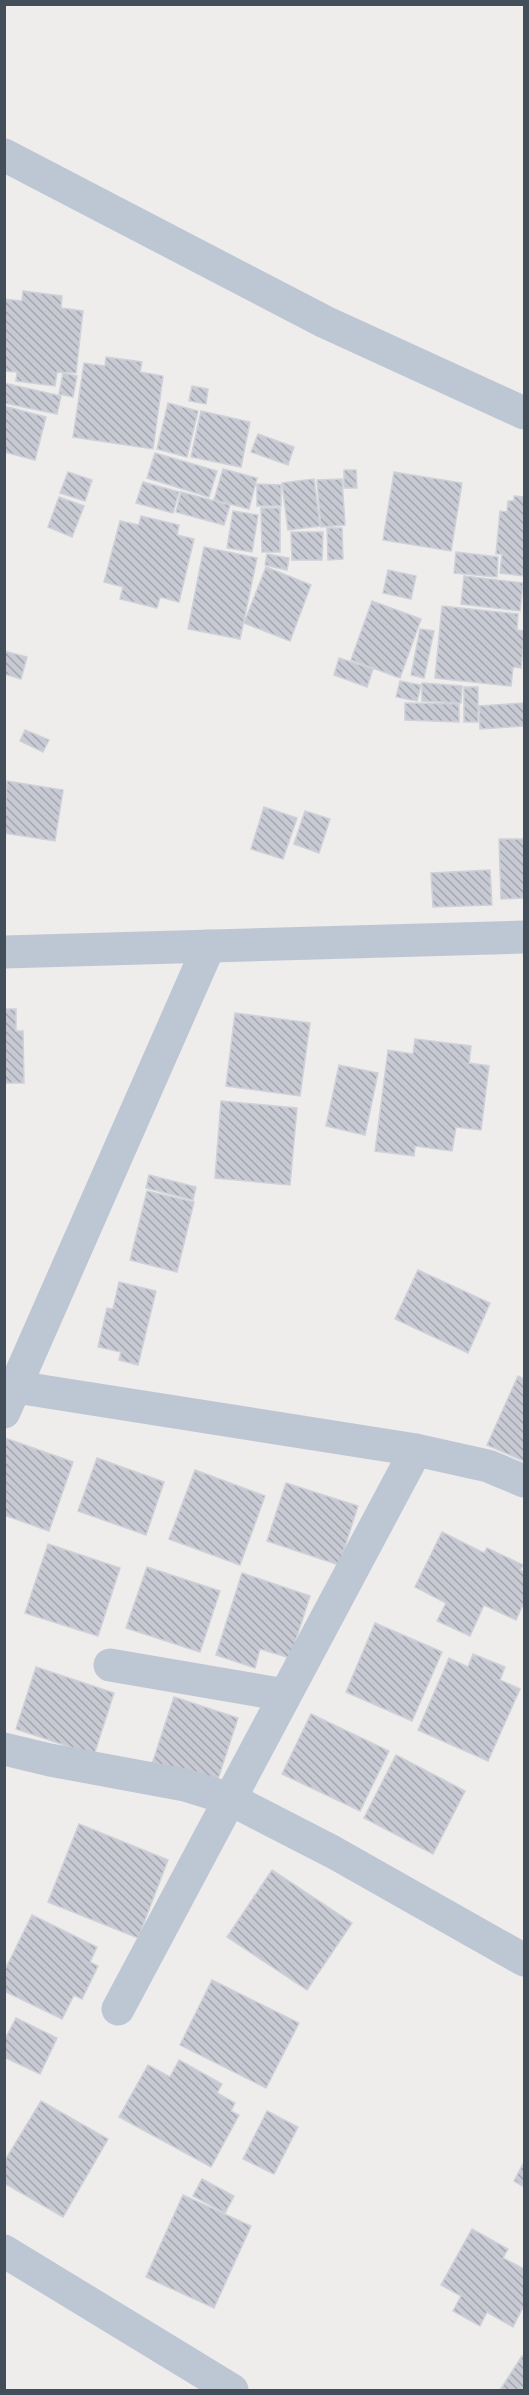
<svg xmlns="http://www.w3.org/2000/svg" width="529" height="2395" font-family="'Public Sans',sans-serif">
  <defs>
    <pattern id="building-back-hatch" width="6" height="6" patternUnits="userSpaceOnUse" patternTransform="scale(1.5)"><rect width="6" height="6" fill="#c7cad3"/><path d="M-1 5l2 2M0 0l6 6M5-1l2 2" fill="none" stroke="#a3a6ae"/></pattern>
  </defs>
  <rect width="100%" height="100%" fill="#efecec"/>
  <g fill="url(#building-back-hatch)" stroke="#cfd1d9" stroke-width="1.5">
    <polygon points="23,291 62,296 61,308 83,311 76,373 57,372 55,386 16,381 17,372 4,371 4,299 22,301"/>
    <polygon points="106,357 142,362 140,372 163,376 153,449 73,437 84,363 105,366"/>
    <polygon points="63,373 77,376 73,397 59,394"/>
    <polygon points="4,383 61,396 57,414 4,403"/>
    <polygon points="192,386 208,389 206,404 189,401"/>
    <polygon points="168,403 198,411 187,457 157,449"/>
    <polygon points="4,406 46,417 35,460 4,452"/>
    <polygon points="201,411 250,422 241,467 191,457"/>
    <polygon points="258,434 294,447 288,465 251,452"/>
    <polygon points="155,453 217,471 209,497 147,478"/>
    <polygon points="223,469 257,478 249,509 214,500"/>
    <polygon points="344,470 356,470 357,488 344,488"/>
    <polygon points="68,472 92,480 85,501 60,493"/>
    <polygon points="394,472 462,483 451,551 383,540"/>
    <polygon points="314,479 320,526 288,530 282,483"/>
    <polygon points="342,479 345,525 321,527 317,480"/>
    <polygon points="143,482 179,492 173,513 136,503"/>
    <polygon points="257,484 281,485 281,506 257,506"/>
    <polygon points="181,492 230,505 224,525 176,512"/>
    <polygon points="514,496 524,497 524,576 500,573 502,554 496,554 500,511 507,512 508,501 514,501"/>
    <polygon points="59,497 84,506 72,537 48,527"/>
    <polygon points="261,508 280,508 280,552 262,552"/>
    <polygon points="233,511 258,515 252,552 227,548"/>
    <polygon points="141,516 179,525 177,535 194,539 179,602 160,597 157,608 120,599 123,587 104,582 120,521 139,525"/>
    <polygon points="327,528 342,528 343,559 328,560"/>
    <polygon points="291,532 323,532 322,560 292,560"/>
    <polygon points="204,547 257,558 240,639 188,629"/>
    <polygon points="456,552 498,557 497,577 454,573"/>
    <polygon points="267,554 289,558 287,570 265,565"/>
    <polygon points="266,567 311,585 290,641 244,623"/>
    <polygon points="388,570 416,576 411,599 383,593"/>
    <polygon points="464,576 523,583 520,611 461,604"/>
    <polygon points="372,601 421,619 400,678 351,660"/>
    <polygon points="442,606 518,614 517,630 524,631 524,636 521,668 513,667 511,686 435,678"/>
    <polygon points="420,629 434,631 424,678 411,675"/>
    <polygon points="4,651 27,657 21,679 4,674"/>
    <polygon points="339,658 373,669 367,687 334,675"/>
    <polygon points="400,681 421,685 417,701 396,697"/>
    <polygon points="422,683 462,686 461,703 422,701"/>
    <rect x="464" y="687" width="14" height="35"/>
    <polygon points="405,703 459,704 459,722 405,720"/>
    <polygon points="524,703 524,726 480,729 479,706"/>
    <polygon points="25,730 49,740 43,752 20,741"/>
    <polygon points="7,781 63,790 55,841 4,833"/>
    <polygon points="264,807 297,818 283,859 251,849"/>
    <polygon points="305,811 330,819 319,853 294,844"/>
    <polygon points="499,839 524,839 524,898 501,899"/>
    <polygon points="490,870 492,905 433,907 431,873"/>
    <polygon points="4,1009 16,1009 16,1031 23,1031 24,1083 4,1083"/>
    <polygon points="235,1013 310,1023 300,1096 226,1086"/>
    <polygon points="415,1039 471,1046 469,1063 489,1066 481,1130 456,1127 452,1151 415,1146 414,1156 375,1151 388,1050 413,1054"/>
    <polygon points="339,1065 378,1073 365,1135 326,1126"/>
    <polygon points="221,1101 297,1108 290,1185 215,1178"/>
    <polygon points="149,1175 196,1187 193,1200 146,1188"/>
    <polygon points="147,1191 194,1202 177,1272 130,1260"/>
    <polygon points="418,1270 490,1303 468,1353 395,1319"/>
    <polygon points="119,1282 156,1291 138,1365 119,1360 121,1352 98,1347 107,1308 113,1309"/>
    <polygon points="518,1376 524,1379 524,1461 487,1445"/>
    <polygon points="5,1438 73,1462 49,1531 4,1515"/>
    <polygon points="97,1458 164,1482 146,1535 78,1511"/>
    <polygon points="195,1470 265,1496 240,1565 169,1539"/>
    <polygon points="286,1483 358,1506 339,1565 267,1541"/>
    <polygon points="442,1532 484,1553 487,1548 523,1565 520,1570 524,1572 524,1602 516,1620 484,1605 470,1636 437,1621 446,1603 415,1587"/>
    <polygon points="48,1544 120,1568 98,1636 25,1613"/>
    <polygon points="147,1567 220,1591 200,1652 126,1628"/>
    <polygon points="242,1573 310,1596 290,1658 260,1649 255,1668 216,1655"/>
    <polygon points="375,1623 442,1652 412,1721 346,1692"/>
    <polygon points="473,1654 505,1667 500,1680 520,1689 488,1761 418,1730 449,1658 468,1667"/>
    <polygon points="36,1667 114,1693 94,1755 16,1729"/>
    <polygon points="174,1697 238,1718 216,1785 152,1764"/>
    <polygon points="311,1714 389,1751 360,1811 282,1774"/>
    <polygon points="396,1755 465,1791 433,1854 364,1818"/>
    <polygon points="79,1824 168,1860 138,1938 48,1902"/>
    <polygon points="272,1870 352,1923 307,1990 227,1937"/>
    <polygon points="32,1915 97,1947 90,1962 98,1966 82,1999 74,1995 62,2019 4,1991 4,1972"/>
    <polygon points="212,1980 299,2023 266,2088 180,2045"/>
    <polygon points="16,2018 57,2038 40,2074 4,2057 4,2041"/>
    <polygon points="179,2060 222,2084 217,2093 235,2103 231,2111 239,2115 211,2167 119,2117 148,2065 170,2077"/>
    <polygon points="41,2101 108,2139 63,2217 4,2183 4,2162"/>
    <polygon points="267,2111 298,2127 274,2174 243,2159"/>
    <polygon points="524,2162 524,2187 514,2181"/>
    <polygon points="202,2179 234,2196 225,2213 193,2196"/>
    <polygon points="183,2195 251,2226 214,2308 146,2277"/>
    <polygon points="472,2229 508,2249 503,2258 524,2269 524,2305 513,2327 487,2312 480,2326 453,2311 461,2296 441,2285"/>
    <polygon points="522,2356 524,2358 524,2390 500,2390"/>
  </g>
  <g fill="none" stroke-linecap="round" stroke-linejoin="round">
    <g stroke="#bdc7d4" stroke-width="33">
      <polyline points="4,155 325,322 524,413"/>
      <polyline points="4,952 524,937"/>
      <polyline points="16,1387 416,1450 488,1466 524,1481"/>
      <polyline points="4,1412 209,946"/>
      <polyline points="110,1665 285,1695"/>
      <polyline points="4,1749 50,1760 185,1785 230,1799 333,1852 524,1960"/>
      <polyline points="118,2009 416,1450"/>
      <polyline points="4,2251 232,2390"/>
    </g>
  </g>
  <rect width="529" height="2395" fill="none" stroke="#434e5b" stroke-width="12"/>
</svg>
